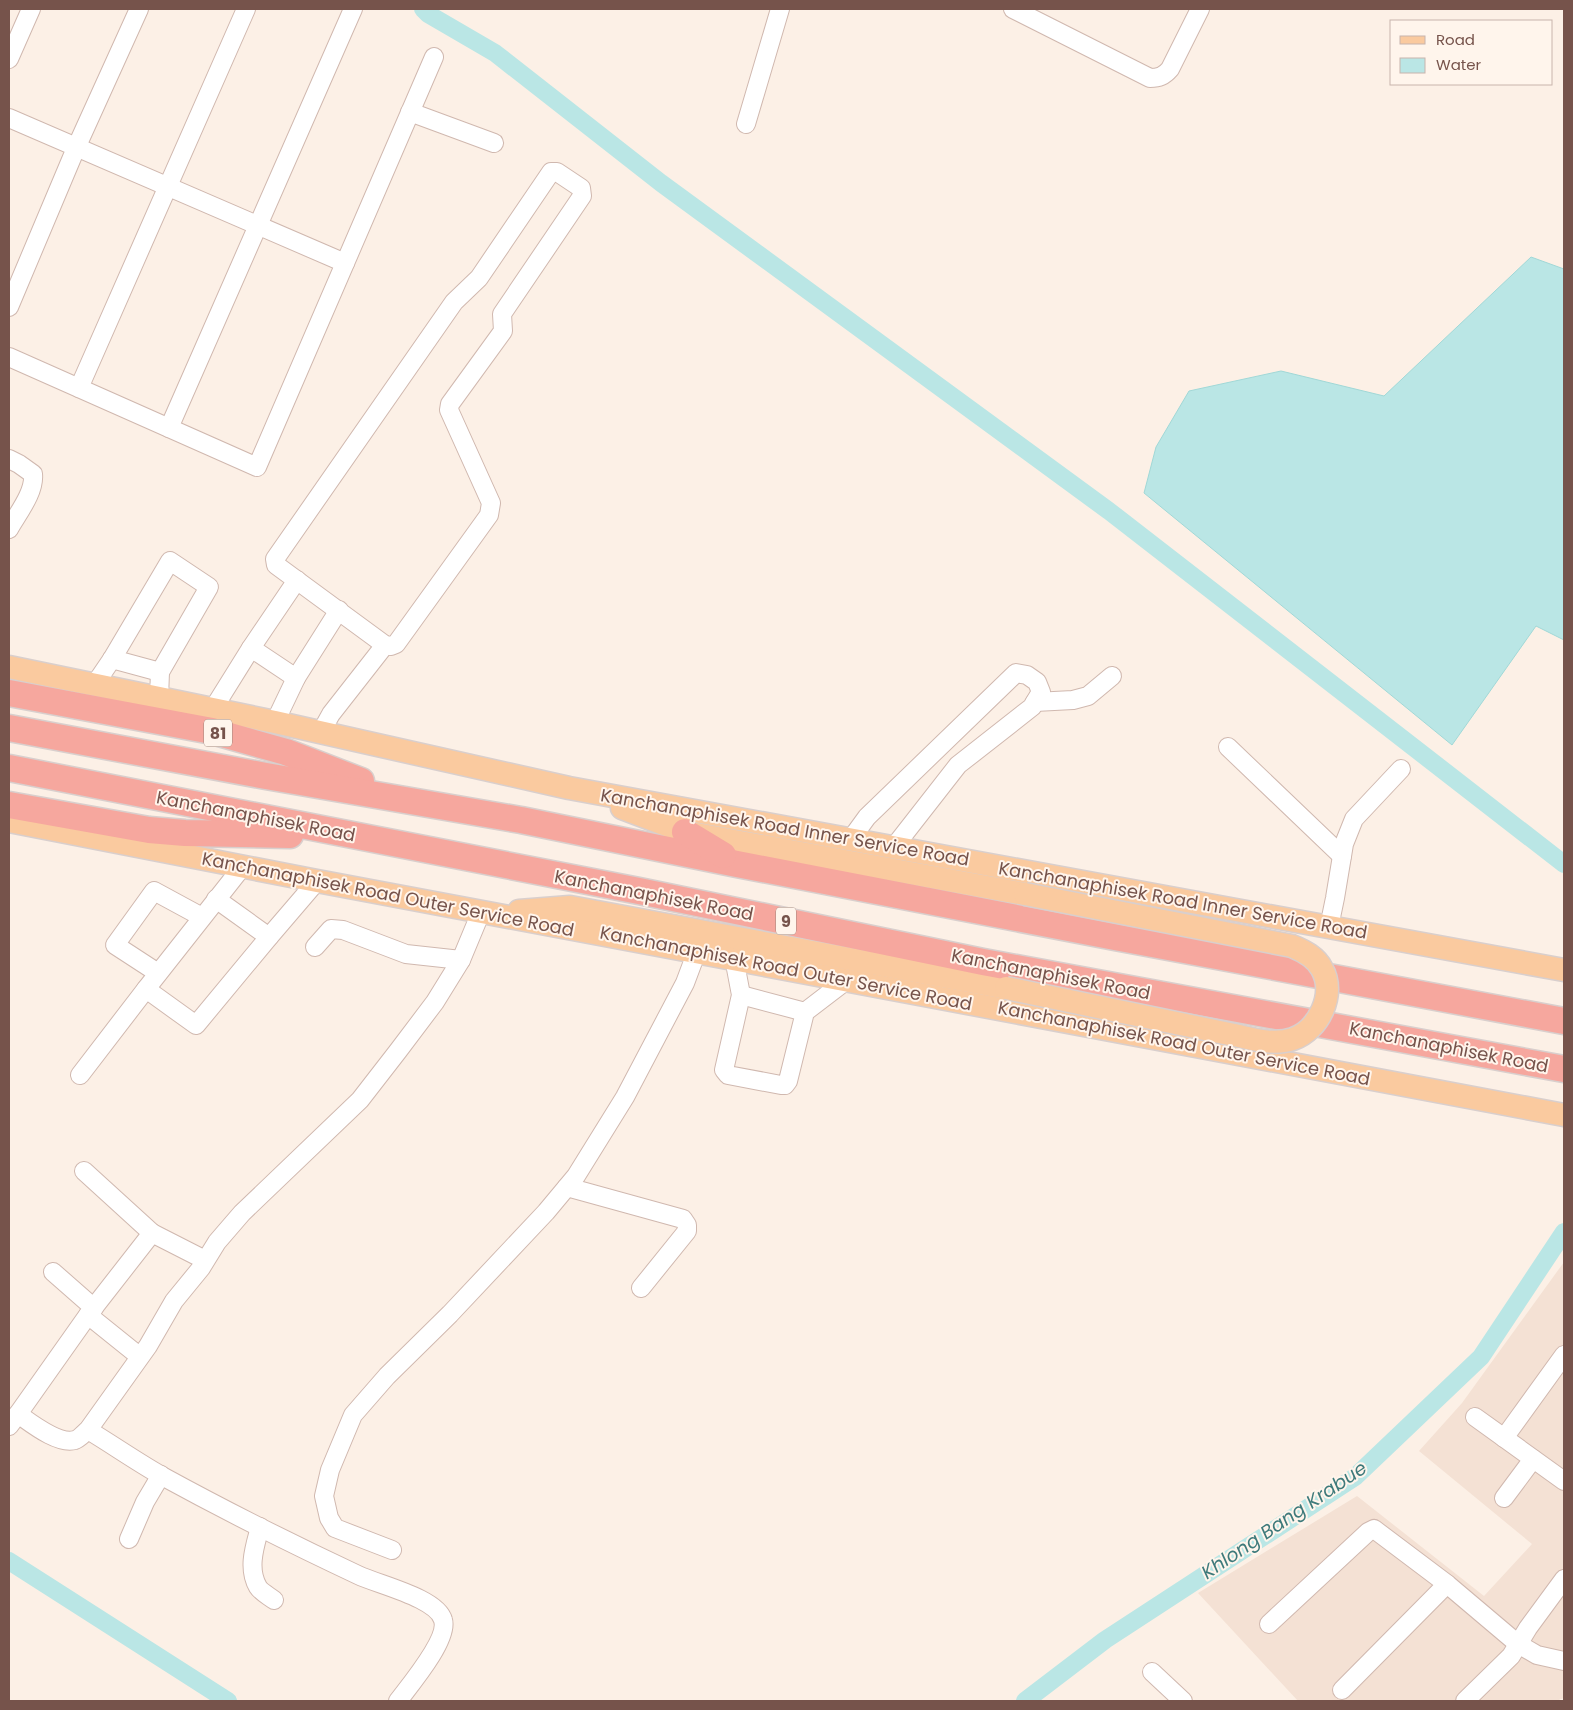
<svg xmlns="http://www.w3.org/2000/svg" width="1573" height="1710" font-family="Poppins,sans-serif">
  <rect width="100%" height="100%" fill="#fcf0e6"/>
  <polygon fill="#f4e1d4" points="1564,1262 1564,1698 1556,1701 1298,1701 1198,1593 1357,1496 1484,1596 1532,1544 1419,1451 1462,1403"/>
  <polygon fill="#bae6e5" stroke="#a1d8d7" points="1531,257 1564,269 1564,640 1536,626 1452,745 1144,493 1156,447 1189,391 1281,371 1384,396"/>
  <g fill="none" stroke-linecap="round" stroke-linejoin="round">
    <g stroke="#bae6e5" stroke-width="18">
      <polyline points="423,9 428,14 495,53 661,183 1109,511 1564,864"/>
      <polyline points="9,1561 228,1701"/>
      <polyline points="1025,1701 1105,1640 1355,1477 1481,1357 1564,1232"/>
    </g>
    <g stroke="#d0b8af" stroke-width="20">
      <g id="minor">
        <path d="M 1013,9 L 1150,78 C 1159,78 1164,76 1170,69 L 1200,9"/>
        <polyline points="9,59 31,9"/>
        <polyline points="410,112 494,143"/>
        <polyline points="9,118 345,263"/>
        <polyline points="746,124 780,9"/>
        <polygon points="551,172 557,172 581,188 582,196 502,314 503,331 450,404 449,410 491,503 489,515 396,644 391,646 385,645 276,565 275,559 454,302 479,278"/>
        <polyline points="9,307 76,148 139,9"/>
        <polyline points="9,357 257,467 434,57"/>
        <polyline points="79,388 246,9"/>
        <polyline points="169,428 353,9"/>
        <path d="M 9,459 L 19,464 L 33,474 C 35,492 18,513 9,529"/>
        <polyline points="251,648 296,678 339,610"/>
        <polyline points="112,659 160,672"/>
        <polyline points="95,684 112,659 170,561 209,587 160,672 159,698"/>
        <polyline points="1035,702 1073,700 1088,696 1112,676"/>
        <polyline points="213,709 251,648 297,580"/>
        <polyline points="275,722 296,678"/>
        <polyline points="321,732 331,714 385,645"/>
        <polyline points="1228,747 1342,856"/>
        <polyline points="851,839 867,817 1016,673 1027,675 1037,682 1041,692 1032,707 958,765 894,847"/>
        <polyline points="243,866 146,989 196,1025 269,937 317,881"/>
        <polyline points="216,899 269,937"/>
        <polyline points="1329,927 1335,898 1344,844 1354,819 1401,769"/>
        <polyline points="315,947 331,929 343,930 406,954 461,960"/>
        <polyline points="734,958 741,995 724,1070 728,1075 781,1085 785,1085 788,1081 805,1012 848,979"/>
        <polyline points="158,973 115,945 154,891 202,917"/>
        <polyline points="741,995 805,1012"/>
        <polyline points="80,1075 146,989"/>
        <polyline points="567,1187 683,1219 687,1225 687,1231 641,1288"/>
        <polyline points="152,1233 205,1260"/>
        <polyline points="53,1272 94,1308"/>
        <polyline points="88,1315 139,1356"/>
        <polyline points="18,1414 88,1315 152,1233 84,1171"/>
        <polyline points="1475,1417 1564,1481"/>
        <path d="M 9,1426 L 18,1414 C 31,1423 58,1445 75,1440 C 79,1439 84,1433 88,1430 L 148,1346 L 174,1301 L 201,1268 L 217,1242 L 242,1213 L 360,1100 L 398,1051 L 435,1002 L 461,960 L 481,912"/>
        <path d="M 88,1430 C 113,1445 137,1462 162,1476 C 226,1511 292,1544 358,1575 C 379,1585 437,1598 443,1620 C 449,1639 410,1685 398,1701"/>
        <polyline points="1504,1438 1564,1355"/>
        <polyline points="1504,1498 1533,1459"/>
        <path d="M 260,1527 C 255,1546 247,1568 258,1587 C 261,1592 269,1596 274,1600"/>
        <polyline points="129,1539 145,1502 161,1475"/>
        <polyline points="392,1550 335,1528 329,1518 324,1496 330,1470 353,1415 387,1376 450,1314 546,1212 576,1176 625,1097 685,983 697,951"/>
        <polyline points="1269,1624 1368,1532 1374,1529 1447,1584 1518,1644 1537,1655 1564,1661"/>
        <polyline points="1152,1672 1183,1701"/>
        <polyline points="1342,1690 1447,1584"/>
        <polyline points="1465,1701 1511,1656 1528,1628 1564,1579"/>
      </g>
    </g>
    <g stroke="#d9cfcd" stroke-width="25">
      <g id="major">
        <polyline points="9,667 275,722 569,788 1564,970"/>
        <polyline points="622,808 685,832 1025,894"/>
        <polyline points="9,821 317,881 1564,1115"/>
        <polyline points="519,911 570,907 1006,988"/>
      </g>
    </g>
    <g stroke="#d9cfcd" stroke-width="29">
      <g id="highway">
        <polyline points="9,693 212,731 286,752 361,781"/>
        <polyline points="9,728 266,776 521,820 737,864 1115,937 1564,1021"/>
        <polyline points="9,768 639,891 983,962 1564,1069"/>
        <polyline points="9,805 149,830 185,833 290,835"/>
        <polyline points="685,832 723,855"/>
      </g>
    </g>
    <use href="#minor" stroke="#fff" stroke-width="18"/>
    <use href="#major" stroke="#faca9f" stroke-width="22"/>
    <use href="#highway" stroke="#f6a79e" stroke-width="26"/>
    <g stroke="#d9cfcd" stroke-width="25" stroke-linecap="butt">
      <path id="major-bridge" d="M 1006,988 L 1239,1036 C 1256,1040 1276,1045 1293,1039 C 1319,1030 1336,994 1322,969 C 1316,957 1304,951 1292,946 L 1025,894"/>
    </g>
    <use href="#major-bridge" stroke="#faca9f" stroke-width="22"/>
  </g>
  <g text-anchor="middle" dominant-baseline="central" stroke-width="4" stroke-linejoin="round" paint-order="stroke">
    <g fill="#fff5ec" stroke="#9f847b" stroke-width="1">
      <rect x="204" y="719.5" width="28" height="27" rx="4"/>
      <rect x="776" y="907.5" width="20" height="27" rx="4"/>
    </g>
    <g font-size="16" font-weight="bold" fill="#76534b">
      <text x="218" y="733">81</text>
      <text x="786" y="921">9</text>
    </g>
    <g font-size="18" fill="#76534b" stroke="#fff5ec">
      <text transform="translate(256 816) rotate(11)">Kanchanaphisek Road</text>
      <text transform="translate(785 827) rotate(10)">Kanchanaphisek Road Inner Service Road</text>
      <text transform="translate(388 894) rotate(11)">Kanchanaphisek Road Outer Service Road</text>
      <text transform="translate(654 895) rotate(11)">Kanchanaphisek Road</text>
      <text transform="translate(1183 900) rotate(10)">Kanchanaphisek Road Inner Service Road</text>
      <text transform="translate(786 968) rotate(11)">Kanchanaphisek Road Outer Service Road</text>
      <text transform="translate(1051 974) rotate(11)">Kanchanaphisek Road</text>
      <text transform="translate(1184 1043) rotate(11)">Kanchanaphisek Road Outer Service Road</text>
      <text transform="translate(1449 1047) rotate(11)">Kanchanaphisek Road</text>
    </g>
    <g font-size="19" font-style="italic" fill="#3e7a7b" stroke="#fff5ec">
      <text transform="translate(1284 1520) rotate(-34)">Khlong Bang Krabue</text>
    </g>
  </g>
  <rect width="1573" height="1710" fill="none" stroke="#76534b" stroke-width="20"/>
  <rect x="1390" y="20" width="162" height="65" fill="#fff5ec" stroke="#c8b4ac"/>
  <rect x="1400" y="36" width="25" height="8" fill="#faca9f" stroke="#c8b4ac"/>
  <text x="1436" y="45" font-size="15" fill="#76534b">Road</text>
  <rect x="1400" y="58" width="25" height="15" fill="#bae6e5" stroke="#c8b4ac"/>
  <text x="1436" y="70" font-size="15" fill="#76534b">Water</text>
</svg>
